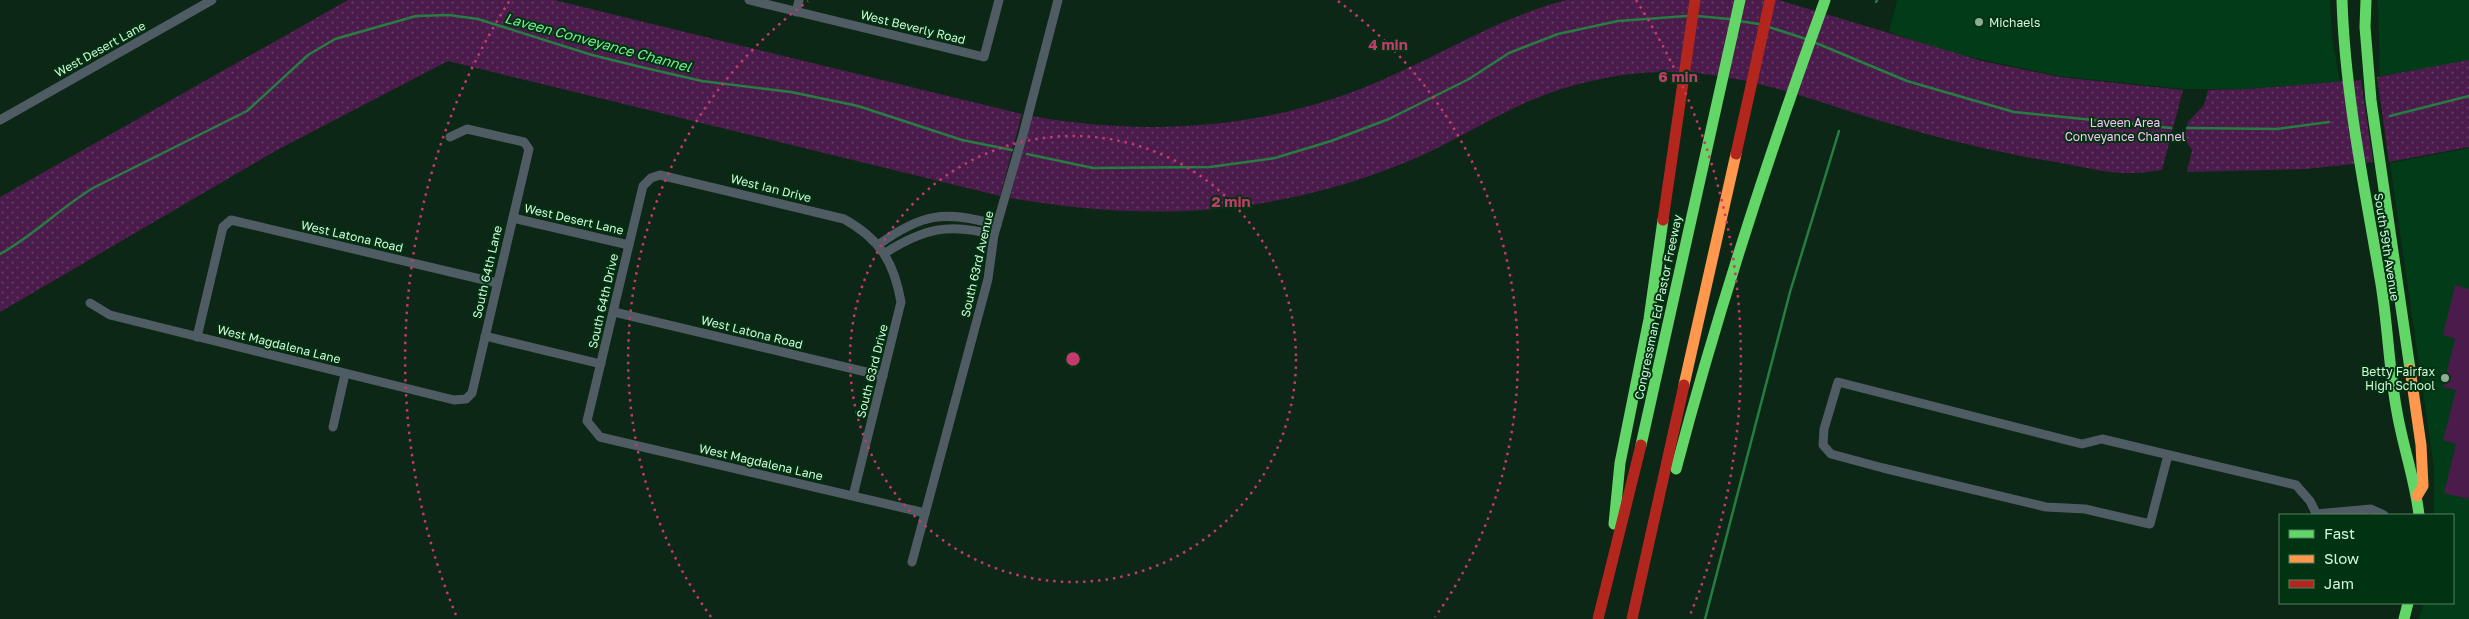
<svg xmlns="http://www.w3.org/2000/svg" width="2469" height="619" font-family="'Golos Text',sans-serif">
  <defs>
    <pattern id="grass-dots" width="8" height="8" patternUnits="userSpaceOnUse" patternTransform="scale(1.25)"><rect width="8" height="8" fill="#4b1b4b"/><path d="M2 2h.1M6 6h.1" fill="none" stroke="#643d64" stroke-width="1.8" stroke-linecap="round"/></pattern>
  </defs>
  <rect width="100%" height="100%" fill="#0c2715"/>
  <g fill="#023b17">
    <polygon points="1897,0 2330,0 2332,37 2340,82 2250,89 2183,89 2059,76 1942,51 1889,32"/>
    <polygon points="2378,0 2469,0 2469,60 2380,82"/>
    <polygon points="2469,148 2469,619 2419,619 2424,603 2453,603 2453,515 2434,515 2434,468 2390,163"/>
  </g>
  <g fill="url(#grass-dots)">
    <polygon points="348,0 554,0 1022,114 1000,196 448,61 277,150 0,312 0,197"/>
    <path d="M 1566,0 L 1779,0 L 1982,61 L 2060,77 L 2183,90 L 2162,170 C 2152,171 2142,173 2132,173 C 2109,174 2084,167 2061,163 C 1992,152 1925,135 1858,114 C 1793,93 1730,70 1660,72 C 1615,73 1569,84 1527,102 C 1485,121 1446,146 1404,163 C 1273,216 1148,222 1010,198 L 1031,116 C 1153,138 1280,128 1393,75 C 1453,48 1502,17 1566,0 Z"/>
    <polygon points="2469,60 2469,147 2389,162 2377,77"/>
    <polygon points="2361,80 2373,162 2305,169 2187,172 2192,150 2184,138 2188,122 2204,105 2208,90 2249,89"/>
  </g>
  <polygon fill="#4b1b4b" points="2455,285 2469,289 2469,499 2444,493 2456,444 2443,440 2456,390 2443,387 2455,339 2443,335"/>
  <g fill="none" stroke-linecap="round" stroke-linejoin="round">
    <g stroke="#267d41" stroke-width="2.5">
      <polyline points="1876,2 1877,0"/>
      <polyline points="1697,16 1729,19"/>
      <polyline points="1739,21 1759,24"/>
      <polyline points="1769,27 1806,39"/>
      <polyline points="1816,43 1907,81 2014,112 2171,128"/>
      <polyline points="2390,116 2469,96"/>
      <polyline points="2187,128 2277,129 2329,122"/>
      <polyline points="1027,154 1093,168 1210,167 1275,158 1331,141 1389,119 1469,79 1509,53 1558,34 1618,21 1687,16"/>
      <path d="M 0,254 C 33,236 60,208 93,188 L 247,111 L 308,55 L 335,39 L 416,16 L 449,15 L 478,19 L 592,55 L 641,67 L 702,81 L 791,92 L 858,106 L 962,140 L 1012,150"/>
      <polyline points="1705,619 1790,292 1839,131"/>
    </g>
    <g stroke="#505c64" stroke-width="9">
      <polyline points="749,0 984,57 999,0"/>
      <polyline points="796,12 799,0"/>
      <polyline points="0,120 212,0"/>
      <polyline points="513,218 629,245"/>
      <path d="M 878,245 C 922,213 945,210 997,225"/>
      <path d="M 885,253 C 923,229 949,222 994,235"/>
      <polyline points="90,303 110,315 454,400 466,399 472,393 529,149 524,142 467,129 450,137"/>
      <polyline points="614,312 883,376"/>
      <polyline points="485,336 601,364"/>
      <polyline points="197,337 223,227 231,220 497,283"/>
      <polyline points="333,427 345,374"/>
      <polyline points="2168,455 2150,524 2085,509 2046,507 1883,468 1831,454 1823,445 1824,429 1838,382 2082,444 2102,439 2296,485 2310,501 2317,515"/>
      <path d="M 853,496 L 901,302 C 894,262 880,239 844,219 L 660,175 L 651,178 L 643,186 L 587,421 L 600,437 L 925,513"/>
      <polyline points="2316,514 2371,509 2384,515"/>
      <polyline points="912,562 988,279 994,235 1024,131 1058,0"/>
    </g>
    <g stroke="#63d668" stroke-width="11">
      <path d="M 2342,0 C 2345,96 2365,190 2381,284 C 2388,327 2389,370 2397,412 C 2403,447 2415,480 2419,515"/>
      <polyline points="2366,0 2365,27 2371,100 2410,369"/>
      <polyline points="1641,445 1740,0"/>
      <path d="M 1676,469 C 1718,310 1769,154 1825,0"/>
      <polyline points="1614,524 1620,463 1649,319 1663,220"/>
      <polyline points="2404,619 2408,603"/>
    </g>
    <g stroke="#ff974d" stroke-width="11">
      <polyline points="2410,369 2421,445 2423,486 2417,496"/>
      <polyline points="1684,385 1736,154"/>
    </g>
    <g stroke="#b3261e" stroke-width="11">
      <polyline points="1736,154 1770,0"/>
      <polyline points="1663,220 1695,0"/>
      <polyline points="1598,619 1641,445"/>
      <polyline points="1632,619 1684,385"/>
    </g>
  </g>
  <g fill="none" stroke="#c5396e" stroke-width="2.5" stroke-dasharray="2.5 5">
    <circle cx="1073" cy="359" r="223"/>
    <path d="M711 617A445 445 0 0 1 808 1M1338 1A445 445 0 0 1 1435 617"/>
    <path d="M456 615A668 668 0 0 1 510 0M1636 0A668 668 0 0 1 1690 615"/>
  </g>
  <g fill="#8ead94" stroke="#031" stroke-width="2">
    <circle cx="1979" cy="22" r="5"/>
    <circle cx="2445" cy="378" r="5"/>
  </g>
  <g text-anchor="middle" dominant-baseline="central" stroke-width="4" stroke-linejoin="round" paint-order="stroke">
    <g font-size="12" fill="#d4f5d9" stroke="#031" text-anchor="start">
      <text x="1989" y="22">Michaels</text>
      <text x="2435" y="371" text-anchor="end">Betty Fairfax<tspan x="2435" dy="14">High School</tspan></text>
    </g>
    <g font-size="12" fill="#d4f5d9" stroke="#031">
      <text transform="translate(913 27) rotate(14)">West Beverly Road</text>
      <text transform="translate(100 49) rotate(-29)">West Desert Lane</text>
      <text transform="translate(771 188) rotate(14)">West Ian Drive</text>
      <text transform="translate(574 219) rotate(13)">West Desert Lane</text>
      <text transform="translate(352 236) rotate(13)">West Latona Road</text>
      <text transform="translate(2387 247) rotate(81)">South 59th Avenue</text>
      <text transform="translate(977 264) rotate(-77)">South 63rd Avenue</text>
      <text transform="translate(487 272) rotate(-77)">South 64th Lane</text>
      <text transform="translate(603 301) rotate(-77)">South 64th Drive</text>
      <text transform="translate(1658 307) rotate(-78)">Congressman Ed Pastor Freeway</text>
      <text transform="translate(752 332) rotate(14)">West Latona Road</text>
      <text transform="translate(279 344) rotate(14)">West Magdalena Lane</text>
      <text transform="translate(872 371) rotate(-76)">South 63rd Drive</text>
      <text transform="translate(761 462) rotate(13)">West Magdalena Lane</text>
    </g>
    <g font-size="12" fill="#fcc1f6" stroke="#031">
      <text x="2125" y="122">Laveen Area<tspan x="2125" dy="14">Conveyance Channel</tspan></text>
    </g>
    <g font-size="14" font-style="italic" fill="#79eb94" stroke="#031">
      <text transform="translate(598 42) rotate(15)">Laveen Conveyance Channel</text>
    </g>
  </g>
  <circle cx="1073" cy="359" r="8" fill="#c5396e" stroke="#031" stroke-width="2.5"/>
  <g font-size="15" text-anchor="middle" font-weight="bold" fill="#c5396e" stroke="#031" stroke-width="4" stroke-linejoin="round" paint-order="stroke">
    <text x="1388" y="50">4 min</text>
    <text x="1678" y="82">6 min</text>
    <text x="1231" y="207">2 min</text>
  </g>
  <rect x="2279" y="514" width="175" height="90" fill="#003311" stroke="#558161"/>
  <rect x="2289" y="530" width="25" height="8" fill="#63d668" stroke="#558161"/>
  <text x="2324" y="539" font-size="15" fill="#d4f5d9">Fast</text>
  <rect x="2289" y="555" width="25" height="8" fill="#ff974d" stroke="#558161"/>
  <text x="2324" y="564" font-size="15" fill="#d4f5d9">Slow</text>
  <rect x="2289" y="580" width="25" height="8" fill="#b3261e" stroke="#558161"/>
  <text x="2324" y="589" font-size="15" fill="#d4f5d9">Jam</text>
</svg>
